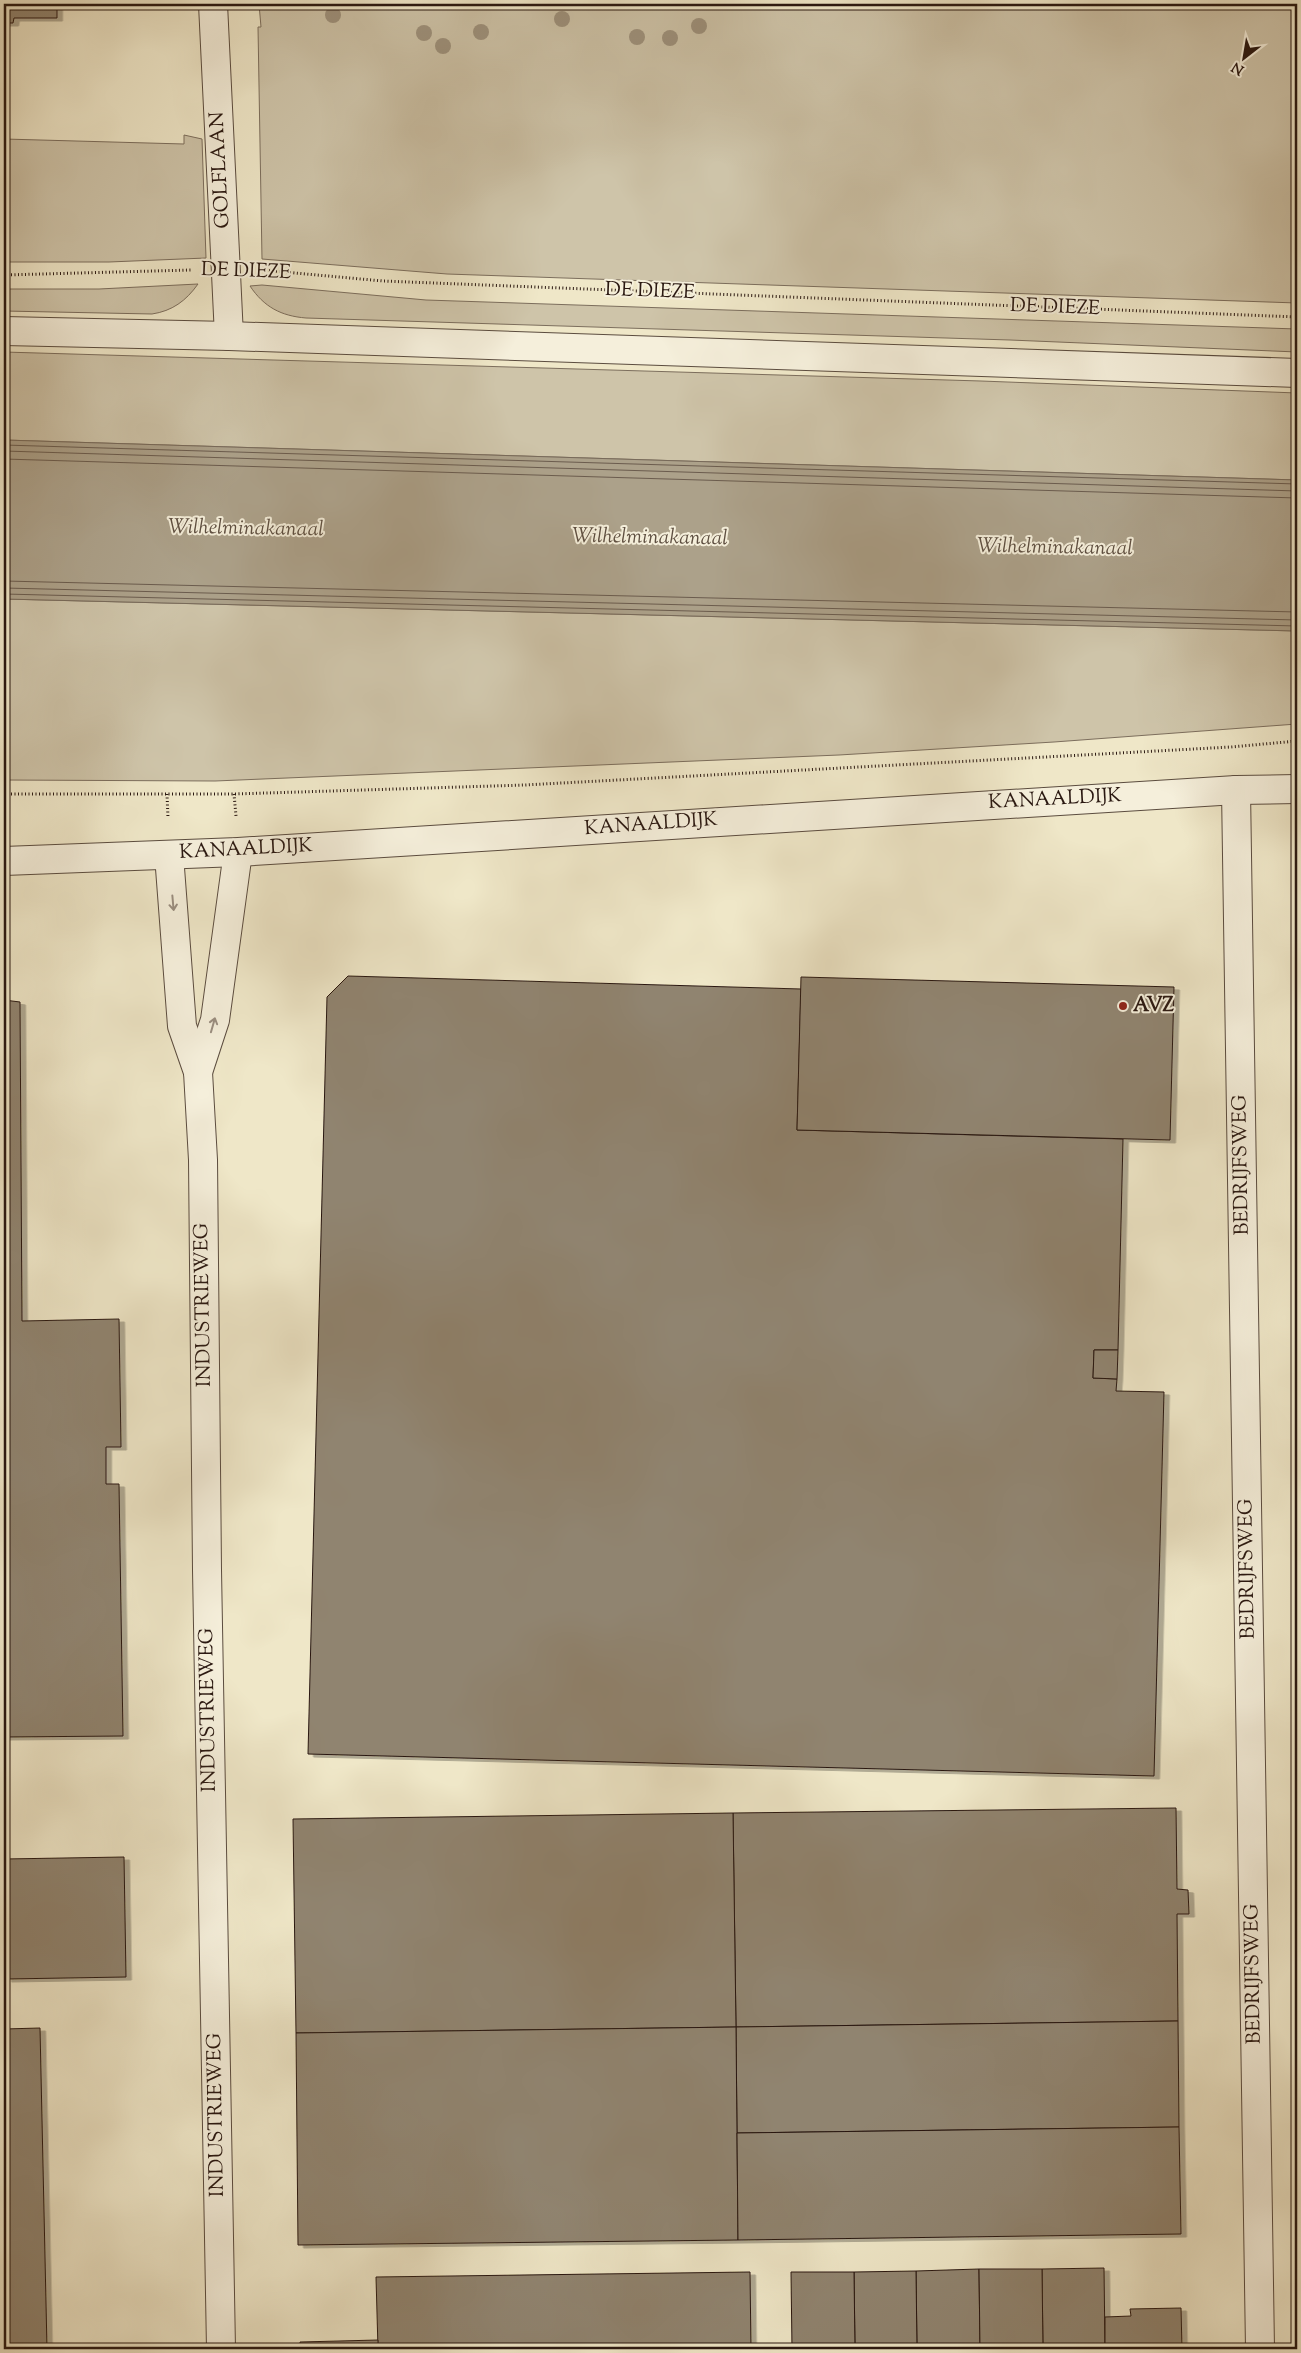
<svg xmlns="http://www.w3.org/2000/svg" width="1301" height="2353" font-family="'Sorts Mill Goudy',serif">
  <defs>
    <filter id="shadow"><feDropShadow dx="5.5" dy="3" stdDeviation="0" flood-color="#0004"/></filter>
  </defs>
  <rect width="100%" height="100%" fill="#efe7c8"/>
  <filter id="stains"><feTurbulence type="fractalNoise" baseFrequency=".004" numOctaves="4"/><feColorMatrix values="0 0 0 0 .2 0 0 0 0 .09 0 0 0 0 .02 0 0 0 .5 -.17"/></filter>
  <radialGradient id="worn" r=".72"><stop offset=".6" stop-color="#630" stop-opacity="0"/><stop offset="1" stop-color="#630" stop-opacity=".3"/></radialGradient>
  <g fill="#cec4a9" stroke="#7c6e5d">
    <polygon points="259,4 1297,4 1297,303 447,274 262,259 258,27 261,27"/>
    <polygon points="184,135 202,139 206,258 109,262 4,262 4,139 184,144"/>
    <path d="M 198,284 C 186,301 172,311 152,314 L 4,311 L 4,289 L 99,289 Z"/>
    <path d="M 262,285 L 426,300 L 1297,329 L 1297,352 L 1010,340 L 306,318 C 281,316 264,307 250,286 Z"/>
    <polygon points="4,352 981,381 1297,393 1297,480 4,440"/>
    <polygon points="4,599 1297,631 1297,724 1054,742 839,755 215,781 4,780"/>
  </g>
  <polygon fill="#aca18a" stroke="#786a5a" points="4,440 1297,480 1297,631 4,599"/>
  <g fill="none" stroke-linecap="round" stroke-linejoin="round">
    <g stroke="#6b5c4e" stroke-width="1">
      <polyline points="4,445 1297,484"/>
      <polyline points="4,451 1297,491"/>
      <polyline points="4,459 1297,498"/>
      <polyline points="4,581 1297,612"/>
      <polyline points="4,588 1297,620"/>
      <polyline points="4,594 1297,626"/>
    </g>
  </g>
  <g fill="#908470" stroke="#2a1811" filter="url(#shadow)">
    <polygon points="4,4 57,4 57,18 14,18 13,23 4,23"/>
    <polygon points="348,976 801,989 797,1130 1123,1139 1118,1350 1094,1350 1093,1378 1117,1379 1116,1391 1164,1392 1154,1776 308,1754 327,997"/>
    <polygon points="801,977 1174,987 1170,1140 797,1130"/>
    <polygon points="4,1000 20,1002 22,1321 119,1319 121,1447 106,1447 106,1484 119,1484 123,1736 4,1737"/>
    <polygon points="1094,1350 1118,1350 1117,1379 1093,1378"/>
    <polygon points="1176,1808 1177,1889 1188,1890 1189,1914 1177,1914 1178,2021 736,2027 733,1813"/>
    <polygon points="733,1813 736,2027 296,2033 293,1819"/>
    <polygon points="124,1857 126,1977 6,1979 4,1859"/>
    <polygon points="1178,2021 1179,2127 737,2133 736,2027"/>
    <polygon points="736,2027 738,2240 298,2245 296,2033"/>
    <polygon points="40,2028 47,2349 4,2349 4,2029"/>
    <polygon points="1179,2127 1181,2234 738,2240 737,2133"/>
    <polygon points="1104,2268 1105,2349 1043,2349 1042,2269"/>
    <polygon points="979,2269 980,2349 917,2349 916,2271"/>
    <polygon points="979,2269 1042,2269 1043,2349 980,2349"/>
    <polygon points="916,2271 917,2349 855,2349 854,2272"/>
    <polygon points="750,2272 751,2349 378,2349 376,2277"/>
    <polygon points="791,2272 854,2272 855,2349 792,2349"/>
    <polygon points="1181,2308 1182,2349 1105,2349 1105,2317 1131,2316 1130,2309"/>
    <polygon points="378,2340 378,2349 300,2349 300,2342"/>
  </g>
  <g fill="none" stroke-linecap="round" stroke-linejoin="round">
    <g stroke="#5b4c3f" stroke-width="30">
      <g id="minor">
        <polyline points="213,4 229,336"/>
        <polyline points="1236,790 1260,2349"/>
      </g>
    </g>
    <g stroke="#5b4c3f" stroke-width="30">
      <g id="tertiary">
        <polyline points="4,331 229,336 1297,373"/>
        <polyline points="169,855 182,1026 198,1072 203,1160 207,1570 221,2349"/>
        <polyline points="4,861 238,852 1236,790 1297,789"/>
        <polyline points="198,1072 215,1020 238,852"/>
      </g>
    </g>
    <g stroke="#2a1811" stroke-width="3" stroke-dasharray="1 2.5" stroke-linecap="butt">
      <polyline points="262,270 383,281 1297,317"/>
      <polyline points="4,275 191,270"/>
      <polyline points="4,794 234,794 525,785 1231,747 1297,741"/>
      <polyline points="167,794 168,818"/>
      <polyline points="234,794 236,816"/>
    </g>
    <use href="#minor" stroke="#f5efdb" stroke-width="28"/>
    <use href="#tertiary" stroke="#f5efdb" stroke-width="28"/>
  </g>
  <g fill="#9e927d">
    <circle cx="333" cy="15" r="8"/>
    <circle cx="562" cy="19" r="8"/>
    <circle cx="699" cy="26" r="8"/>
    <circle cx="481" cy="32" r="8"/>
    <circle cx="424" cy="33" r="8"/>
    <circle cx="637" cy="37" r="8"/>
    <circle cx="670" cy="38" r="8"/>
    <circle cx="443" cy="46" r="8"/>
  </g>
  <defs><path id="oneway-shaft" d="M-6 0H5M1.5-3L5.5 0L1.5 3" fill="none" stroke-width="1.6" stroke-linecap="round" stroke-linejoin="round" transform="scale(1.25)"/></defs>
  <g stroke="#9a8e80">
    <use href="#oneway-shaft" transform="translate(173 903) rotate(85)"/>
    <use href="#oneway-shaft" transform="translate(213 1025) rotate(-74)"/>
  </g>
  <circle fill="#8f2418" stroke="#f5efdb" stroke-width="2" cx="1123" cy="1006" r="5"/>
  <g text-anchor="middle" dominant-baseline="central" stroke-width="4" stroke-linejoin="round" paint-order="stroke">
    <g font-size="20" fill="#2a1811" stroke="#f5efdb">
      <text transform="translate(221 170) rotate(-93)">GOLFLAAN</text>
      <text transform="translate(246 272) rotate(2)">DE DIEZE</text>
      <text transform="translate(650 292) rotate(2)">DE DIEZE</text>
      <text transform="translate(1055 308) rotate(2)">DE DIEZE</text>
      <text transform="translate(1055 800) rotate(-3)">KANAALDIJK</text>
      <text transform="translate(651 825) rotate(-4)">KANAALDIJK</text>
      <text transform="translate(246 850) rotate(-3)">KANAALDIJK</text>
      <text transform="translate(1242 1165) rotate(-91)">BEDRIJFSWEG</text>
      <text transform="translate(204 1305) rotate(-91)">INDUSTRIEWEG</text>
      <text transform="translate(1248 1569) rotate(-91)">BEDRIJFSWEG</text>
      <text transform="translate(209 1710) rotate(-91)">INDUSTRIEWEG</text>
      <text transform="translate(1254 1974) rotate(-91)">BEDRIJFSWEG</text>
      <text transform="translate(217 2115) rotate(-91)">INDUSTRIEWEG</text>
    </g>
    <g font-size="20" font-weight="bold" fill="#2a1811" stroke="#f5efdb" text-anchor="start">
      <text x="1133" y="1006">AVZ</text>
    </g>
    <g font-size="21" font-style="italic" fill="#5e4f41" stroke="#f5efdb">
      <text transform="translate(246 529) rotate(1)">Wilhelminakanaal</text>
      <text transform="translate(650 538) rotate(1)">Wilhelminakanaal</text>
      <text transform="translate(1055 548) rotate(1)">Wilhelminakanaal</text>
    </g>
  </g>
  <rect width="1301" height="2353" fill="none" stroke="#efe7c8" stroke-width="20"/>
  <rect x="5" y="5" width="1291" height="2343" fill="none" stroke="#2a1811" stroke-width="2.5"/>
  <rect x="10" y="10" width="1281" height="2333" fill="none" stroke="#2a1811"/>
  <g transform="translate(1244 58) rotate(211)" stroke="#f5efdb" stroke-width="4" paint-order="stroke">
  <path d="M0-4L9 19L0 12L-9 19Z" fill="#2a1811"/>
  <text y="-8" font-size="14" font-weight="bold" text-anchor="middle" fill="#2a1811">N</text>
  </g>
  <rect width="100%" height="100%" filter="url(#stains)"/>
  <rect width="100%" height="100%" fill="url(#worn)"/>
</svg>
